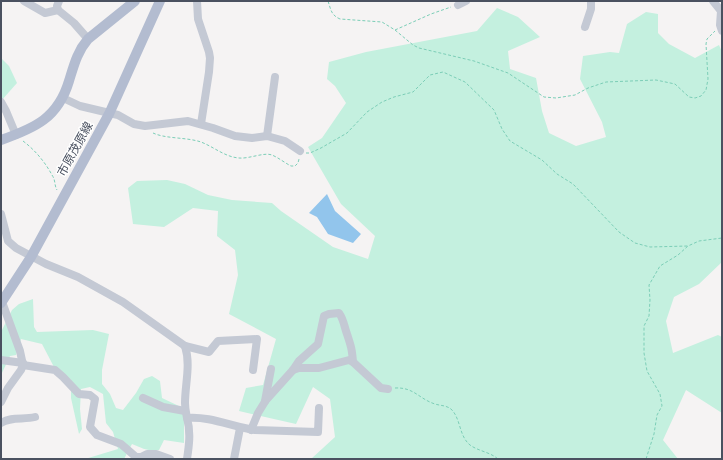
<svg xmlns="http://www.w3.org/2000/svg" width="723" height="460" font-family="Jost,'Noto Sans JP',sans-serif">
  <rect width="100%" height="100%" fill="#f5f3f3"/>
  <g fill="#c4f0df">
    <polygon points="497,8 518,17 540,37 508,51 510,69 536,78 542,111 549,133 576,146 606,137 602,122 580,79 583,56 610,52 619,53 627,24 646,12 658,14 658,33 669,44 695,58 719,45 722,52 722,262 699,284 674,297 666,321 673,353 718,335 722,337 722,413 686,390 663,440 678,459 311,459 335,437 330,399 313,387 296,424 239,411 246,388 263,385 276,339 229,314 238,275 235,250 217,236 218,211 193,208 164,227 133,224 128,188 137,181 167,180 185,184 208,195 232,200 272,203 281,211 333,247 368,259 375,236 341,204 308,147 322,138 346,103 335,86 327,79 329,62 366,52 477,31"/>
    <polygon points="1,58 9,66 17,83 1,101"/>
    <path d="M 33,299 L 34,327 L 37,332 L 93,330 L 109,334 L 102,370 L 102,384 L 110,394 L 116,408 L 123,410 L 136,393 L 144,379 L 152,376 L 160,381 L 162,398 L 181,407 L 184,418 L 184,443 L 164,440 L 159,450 C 145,451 145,449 132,444 L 124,459 L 85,459 L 118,449 L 113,432 L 106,423 L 103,394 L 90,387 L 81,389 L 80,409 L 82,429 L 79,434 L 71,398 L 71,380 L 54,367 L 42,344 L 21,339 L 16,355 L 10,356 L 1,375 L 1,332 L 12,310 L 19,304 Z"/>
  </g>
  <polygon fill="#92c5ec" points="327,194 335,211 361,234 353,243 328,234 317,217 309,213"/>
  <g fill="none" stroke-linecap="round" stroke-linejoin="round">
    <g stroke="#7cceb7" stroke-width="1" stroke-dasharray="3 2" stroke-linecap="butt">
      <path d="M 328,1 C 331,10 331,15 340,19 L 382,22 L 395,30 L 431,14 L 451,7"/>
      <polyline points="395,30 413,45 419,48 474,61 508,73 544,97 556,98 575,95 588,88 606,82 656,80 675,84 689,97 695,98 701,96 706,90 708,79 706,44 707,39 715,31"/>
      <path d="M 153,133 C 166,139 186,137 201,142 C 214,147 225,157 239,158 C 249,159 264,152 272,155 C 279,158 285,163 291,166 L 295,166 L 298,163 L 299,159"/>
      <path d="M 23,141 C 35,150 45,162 52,175 C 56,181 54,185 57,190"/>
      <polyline points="306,153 310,153 321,148 347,133 367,112 382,102 394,97 413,92 430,75 443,72 465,82 494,110 502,129 510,141 542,160 557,174 573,184 619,232 635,243 650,247 688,246"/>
      <path d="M 395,388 C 414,387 419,399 435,404 C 441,406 447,405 452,410 C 461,420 459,436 470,445 C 478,451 490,452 498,459"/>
      <polyline points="646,459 654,434 657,415 662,406 660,394 647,371 644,353 644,326 649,316 650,300 649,285 660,266 678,255 688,246 699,241 722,238"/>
    </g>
    <g stroke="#c4c9d4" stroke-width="8">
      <polyline points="24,1 45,13 58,10"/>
      <polyline points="59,1 57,6 58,10 74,23 88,39"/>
      <polyline points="197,1 198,19 209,52 210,58 209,72 201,124"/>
      <polyline points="713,1 721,11 720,25 722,31"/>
      <polyline points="458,5 466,1"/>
      <polyline points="585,27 591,9 591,1"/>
      <polyline points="63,98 80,106 118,115 134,124 145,126 188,121 213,128 235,136 252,138 267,136 285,141 300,151"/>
      <polyline points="1,102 6,111 16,135"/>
      <polyline points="267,136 275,77"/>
      <path d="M 1,214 L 8,241 L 16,248 L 46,264 L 78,277 L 123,302 L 185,346 C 191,365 185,384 185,403 C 185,409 186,413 187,418 C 191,432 189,446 187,459"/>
      <polyline points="185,346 209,352 218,341 257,339 253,370"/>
      <polyline points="1,360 23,363"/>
      <polyline points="23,365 55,370 63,377 79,394 90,395 95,399 90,427 97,435 121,444 136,457 141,457 147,454 156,454 170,459"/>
      <polyline points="293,370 299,368 319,368 349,360 353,362"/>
      <polyline points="143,398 163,407 185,411"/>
      <polyline points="265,401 271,369"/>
      <polyline points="1,402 8,388 21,370 23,365 20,351 2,302"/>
      <path d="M 187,418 C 210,416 233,427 255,430 L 318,432 L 319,408"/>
      <path d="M 1,423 C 11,416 24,420 35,417"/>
      <path d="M 251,430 L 258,413 L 266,400 L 293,370 L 299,361 L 318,344 L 324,316 L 329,314 L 339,313 C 344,320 344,326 347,334 C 351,346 352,349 353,362 L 381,388 L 388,389"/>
      <polyline points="234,459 240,428"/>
    </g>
    <g stroke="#b3bcd0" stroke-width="10">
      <path d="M 1,140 C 35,128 58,118 69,81 C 74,65 77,52 88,39 L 135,1"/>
      <polyline points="1,303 31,257 109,114 160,1"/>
    </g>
  </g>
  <g text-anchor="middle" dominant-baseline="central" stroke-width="3" stroke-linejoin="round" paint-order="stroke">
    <g font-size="12" fill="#4a5160" stroke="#fff">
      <text transform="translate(75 149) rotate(-61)">市原茂原線</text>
    </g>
  </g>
  <rect width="723" height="460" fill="none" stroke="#4a5160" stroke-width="4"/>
</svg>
